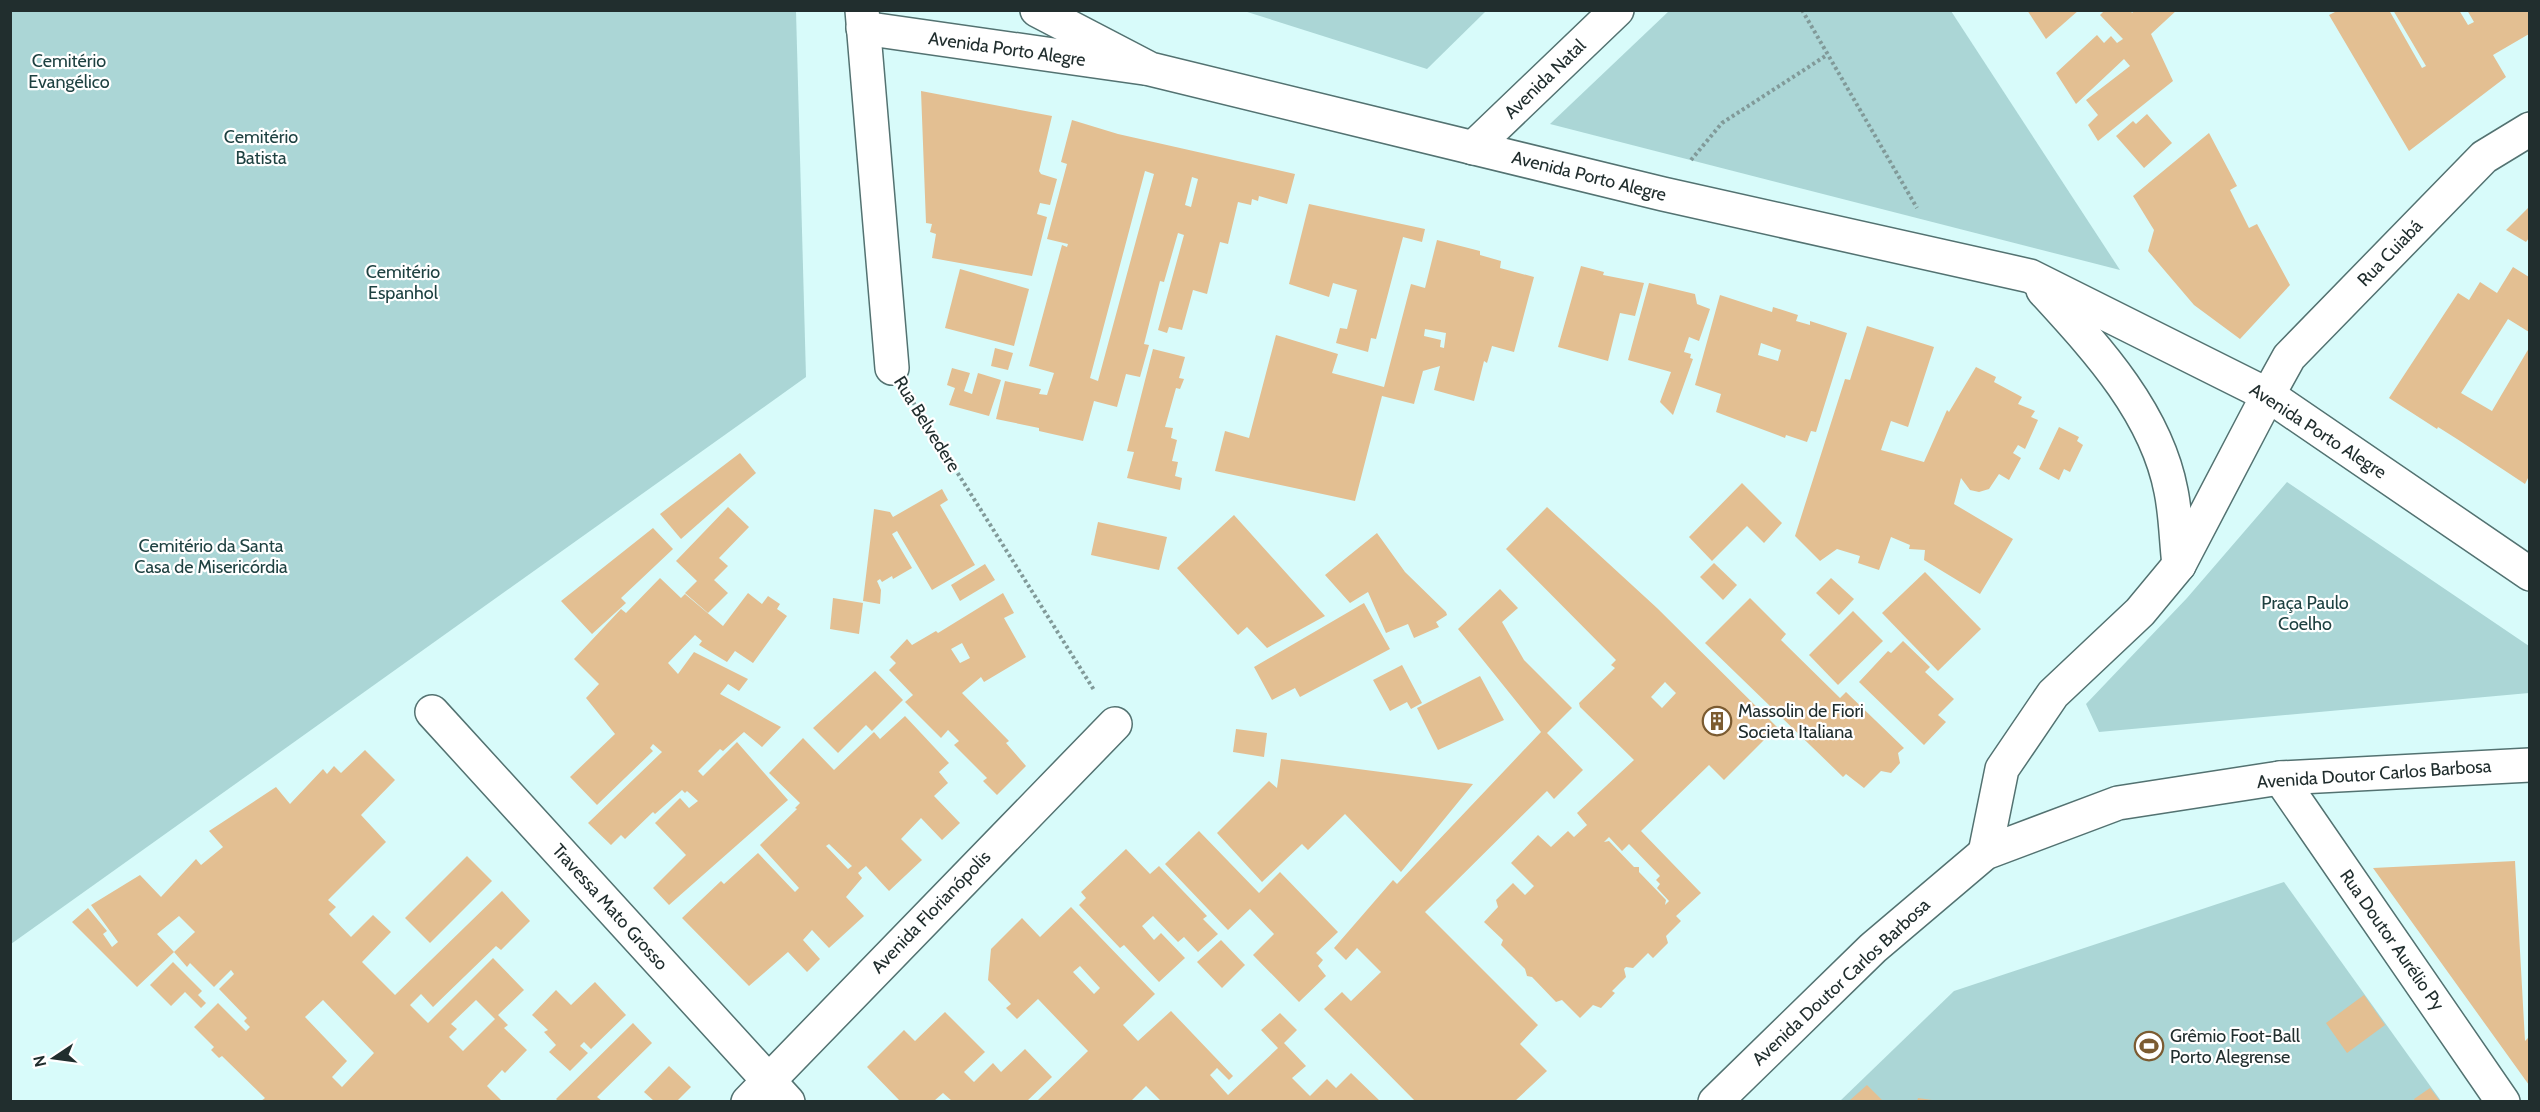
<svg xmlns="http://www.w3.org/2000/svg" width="2540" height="1112" font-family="Cabin,sans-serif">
  <rect width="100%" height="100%" fill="#d8fbfa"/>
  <g fill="#abd6d6">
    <polygon points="11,10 796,11 806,377 11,944"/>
    <polygon points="1244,11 1486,10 1486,11 1427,69"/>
    <polygon points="1669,11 1951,11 2120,270 1550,124"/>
    <polygon points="2287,482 2529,646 2529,693 2099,732 2086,704 2187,598"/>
    <polygon points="2284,882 2441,1101 1839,1102 1954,991"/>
  </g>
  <g fill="#e3bf92" fill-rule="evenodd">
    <polygon points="2027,10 2079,10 2046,39"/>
    <polygon points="2105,10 2130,10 2132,13 2135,10 2177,10 2151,34 2173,81 2098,141 2088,125 2098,115 2086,100 2130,66 2124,59 2076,104 2056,73 2097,35 2104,43 2111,36 2117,43 2123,39 2100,15"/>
    <polygon points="2339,10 2389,10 2422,68 2426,66 2393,10 2459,10 2468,25 2474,22 2467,10 2529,10 2529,34 2493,55 2506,77 2409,151 2329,15"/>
    <polygon points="921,91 1052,116 1039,171 1041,174 1057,179 1050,205 1040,203 1037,214 1047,217 1032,276 932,258 936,234 930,232 932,224 926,223"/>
    <polygon points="2147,114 2172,143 2144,168 2116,136 2133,121 2136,124"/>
    <path d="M 1072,120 L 1118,134 L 1295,174 L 1287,204 L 1259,196 L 1258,201 L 1252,199 L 1251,205 L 1238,202 L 1228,244 L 1220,242 L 1207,294 L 1193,290 L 1182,330 L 1169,327 L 1167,333 L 1158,330 L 1184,235 L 1178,233 L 1164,282 L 1160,281 L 1144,344 L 1149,345 L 1140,377 L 1126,374 L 1117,407 L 1094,401 L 1083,441 L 1039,431 L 1039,428 L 996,419 L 1005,381 L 1041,389 L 1039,394 L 1047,395 L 1054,373 L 1029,366 L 1062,245 L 1067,247 L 1068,244 L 1047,239 L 1067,164 L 1061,162 ZM 1145,171 L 1154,174 L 1098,381 L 1090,378 ZM 1192,177 L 1198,179 L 1191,207 L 1185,205 Z"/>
    <polygon points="2209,133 2237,186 2230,190 2249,228 2257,224 2290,285 2240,339 2194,305 2148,251 2154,230 2133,196"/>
    <polygon points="1309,204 1425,229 1422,242 1403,237 1376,339 1371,338 1368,352 1336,343 1340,328 1347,329 1357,290 1333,283 1329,297 1289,284"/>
    <polygon points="2529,207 2529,238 2526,242 2506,230"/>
    <path d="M 1437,240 L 1480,251 L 1480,255 L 1501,261 L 1500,268 L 1534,277 L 1514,352 L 1492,346 L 1487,363 L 1484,361 L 1474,401 L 1434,390 L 1440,366 L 1423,371 L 1414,404 L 1382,396 L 1355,501 L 1215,471 L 1225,431 L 1249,438 L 1276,335 L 1338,354 L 1332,373 L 1384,387 L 1411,284 L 1425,288 ZM 1425,329 L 1446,333 L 1444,348 L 1440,347 L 1441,340 L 1424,336 Z"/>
    <polygon points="1581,266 1604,272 1603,275 1644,283 1635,316 1620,313 1608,361 1558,347"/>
    <polygon points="2513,267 2529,277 2529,332 2508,319 2461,393 2492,411 2529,348 2529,476 2525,484 2457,439 2438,427 2437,429 2389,398 2458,293 2469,300 2480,282 2497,293"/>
    <polygon points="960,269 1029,289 1014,346 945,328"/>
    <polygon points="1649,283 1695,294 1697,304 1710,309 1699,341 1689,337 1684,352 1691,354 1690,358 1693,359 1673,415 1660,402 1671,372 1628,360"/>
    <path d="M 1720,295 L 1772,312 L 1773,307 L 1798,315 L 1796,321 L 1810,325 L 1810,321 L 1847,333 L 1816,432 L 1811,431 L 1807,442 L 1786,435 L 1785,438 L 1716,412 L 1721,394 L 1695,385 ZM 1761,343 L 1781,350 L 1778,361 L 1758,355 Z"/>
    <polygon points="1867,326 1934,347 1908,427 1891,421 1881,450 1924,462 1947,410 1949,412 1976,367 1996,377 1994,382 2022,397 2018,404 2035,411 2031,417 2038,420 2025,449 2018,445 2013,453 2021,458 2009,480 1999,474 1989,489 1979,492 1970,490 1961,478 1954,504 2013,539 1980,594 1924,560 1925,550 1909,549 1910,545 1891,537 1879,570 1858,563 1860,556 1837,549 1820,561 1795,536 1845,379 1850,380"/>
    <polygon points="995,348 1013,353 1008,370 991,366"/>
    <polygon points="1153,349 1185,357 1179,378 1184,379 1180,389 1176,388 1165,427 1173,428 1171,438 1177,440 1172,461 1178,462 1175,476 1182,478 1180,490 1127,478 1134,452 1127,451"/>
    <polygon points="952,368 970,373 964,391 972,394 978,373 1001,380 989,416 949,405 955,388 947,385"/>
    <polygon points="2059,427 2079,437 2077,441 2083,445 2070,472 2064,469 2059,480 2039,469"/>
    <polygon points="740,453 756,473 681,539 660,514"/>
    <polygon points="1742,483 1782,523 1764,543 1747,526 1712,561 1689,537"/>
    <polygon points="942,489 948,500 940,505 975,565 932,590 897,531 892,534 912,568 893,579 892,576 882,582 880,579 877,581 881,590 880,604 863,601 874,509 890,512 893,517"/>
    <polygon points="728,507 749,527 719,558 728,566 714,580 728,593 708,613 685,593 697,581 676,561"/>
    <path d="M 1547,507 L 1657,608 L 1777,727 L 1724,780 L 1709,765 L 1641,831 L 1701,893 L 1676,916 L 1681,921 L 1666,936 L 1668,943 L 1653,958 L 1648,953 L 1633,968 L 1626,967 L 1624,969 L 1626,977 L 1612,991 L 1615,993 L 1601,1008 L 1593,1005 L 1580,1018 L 1562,1000 L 1556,1002 L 1532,977 L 1527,976 L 1525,969 L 1501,945 L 1503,940 L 1484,922 L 1498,907 L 1496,900 L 1513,883 L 1525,895 L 1534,886 L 1511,863 L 1538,835 L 1551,847 L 1568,831 L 1574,837 L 1587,825 L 1577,813 L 1634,760 L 1580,707 L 1579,703 L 1615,668 L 1611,665 L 1616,660 L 1506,549 ZM 1665,682 L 1676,693 L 1662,708 L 1651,697 ZM 1609,837 L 1622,851 L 1629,844 L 1660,876 L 1656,880 L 1660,884 L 1657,888 L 1669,901 L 1665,905 L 1666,900 L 1639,872 L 1639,867 L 1634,867 L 1609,841 L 1604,842 Z"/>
    <polygon points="1234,515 1325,616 1267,648 1247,627 1238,635 1177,568"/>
    <polygon points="1098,522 1167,537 1159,570 1091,555"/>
    <polygon points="653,528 673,549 621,598 626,603 592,634 561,601"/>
    <polygon points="1377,533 1405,572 1446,612 1447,615 1436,622 1439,627 1414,638 1408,624 1386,633 1368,592 1350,603 1325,575"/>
    <polygon points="1714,563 1737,585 1723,600 1700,577"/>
    <polygon points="985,564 995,580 960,601 951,585"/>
    <polygon points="1925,572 1981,629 1938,671 1882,613"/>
    <polygon points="660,578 681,598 685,594 723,626 748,593 762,604 768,596 780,604 777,609 787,616 753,663 735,651 727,662 699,645 702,641 695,635 668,663 678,674 694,652 748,679 739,691 728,684 720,694 781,727 762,747 744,732 723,751 720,749 698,771 703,776 737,742 788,800 669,905 653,888 686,855 655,823 680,798 689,808 698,801 687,791 685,793 682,790 655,814 653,812 625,839 621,835 611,845 588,823 662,752 653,744 650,748 653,751 597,805 570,777 615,734 586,698 599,684 574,659 621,609 626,613"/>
    <polygon points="1831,578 1854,599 1839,615 1816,593"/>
    <polygon points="1500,589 1518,608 1502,622 1524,660 1572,708 1547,733 1583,770 1554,799 1547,791 1425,912 1538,1025 1520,1044 1547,1071 1515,1101 1415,1101 1324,1009 1342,992 1351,1001 1381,972 1357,948 1346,960 1334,948 1393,880 1397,884 1541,732 1458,629"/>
    <path d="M 1003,593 L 1014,613 L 1004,618 L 1026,657 L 984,682 L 981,677 L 962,693 L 1009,741 L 1006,743 L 1026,766 L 997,795 L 983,781 L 987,778 L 954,745 L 959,741 L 948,730 L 941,738 L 905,702 L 913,695 L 889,670 L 896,663 L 890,657 L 907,639 L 912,645 L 936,631 L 938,633 ZM 962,643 L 970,658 L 960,663 L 951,649 Z"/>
    <polygon points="833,598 863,603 859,634 830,629"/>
    <polygon points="1750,598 1786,634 1781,640 1840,698 1846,692 1904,748 1898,753 1900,763 1891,773 1881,771 1864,788 1846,774 1843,777 1705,643"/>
    <polygon points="1364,603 1390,649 1300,697 1295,688 1272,700 1254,667"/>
    <polygon points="1853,611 1883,641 1838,685 1809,655"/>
    <polygon points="1903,641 1930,667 1925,672 1954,699 1938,715 1946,722 1924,745 1859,682 1888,651 1891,653"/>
    <polygon points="1402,665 1422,703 1411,709 1407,702 1390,711 1373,680"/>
    <polygon points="875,671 903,700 872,731 866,725 838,753 813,728"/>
    <polygon points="1480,676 1504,720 1438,750 1417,708"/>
    <path d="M 905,716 L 949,763 L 939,772 L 948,783 L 934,796 L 960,823 L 942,840 L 921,818 L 901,839 L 922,860 L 889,891 L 866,866 L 858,873 L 862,878 L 846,897 L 864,916 L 829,948 L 812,930 L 803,940 L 820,959 L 807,972 L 788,952 L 749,986 L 682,918 L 721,881 L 724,884 L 758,853 L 795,892 L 799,888 L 760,845 L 797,809 L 795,808 L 800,803 L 769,773 L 803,738 L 834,770 L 874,732 L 880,739 ZM 829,844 L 852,866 L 848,869 L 826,846 Z"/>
    <polygon points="1236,729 1267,733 1264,757 1233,752"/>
    <path d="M 365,750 L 395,780 L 361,815 L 386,842 L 328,900 L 336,907 L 329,914 L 351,937 L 373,915 L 391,932 L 362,962 L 395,995 L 502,891 L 530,921 L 501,950 L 496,946 L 433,1007 L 421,994 L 410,1005 L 428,1023 L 493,958 L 524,990 L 498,1015 L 508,1025 L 504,1028 L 527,1050 L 505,1073 L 502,1070 L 487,1086 L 502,1101 L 261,1101 L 265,1098 L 222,1056 L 219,1058 L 211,1050 L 214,1047 L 194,1027 L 218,1003 L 246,1031 L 250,1027 L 244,1021 L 247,1018 L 219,989 L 234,974 L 231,970 L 214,987 L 190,963 L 187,967 L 174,952 L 195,932 L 179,916 L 157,934 L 174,952 L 137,987 L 72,922 L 88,908 L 107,931 L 103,934 L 112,947 L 118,942 L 91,905 L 140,875 L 161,897 L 196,859 L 201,865 L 223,847 L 209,831 L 276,787 L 290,804 L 323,769 L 327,774 L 334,766 L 341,773 ZM 323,1000 L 374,1053 L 342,1087 L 332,1077 L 347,1061 L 305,1017 ZM 476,1000 L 495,1019 L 463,1051 L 449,1037 L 457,1029 L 451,1024 Z"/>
    <polygon points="1281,759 1312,763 1473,784 1401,872 1345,814 1308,850 1302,844 1262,882 1217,833 1269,781 1277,788"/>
    <polygon points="1199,831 1259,893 1280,872 1338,932 1316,953 1323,960 1318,966 1326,976 1299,1002 1253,955 1274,934 1250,909 1228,930 1165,864"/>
    <polygon points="1126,849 1150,874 1159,866 1207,916 1203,919 1218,934 1198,952 1184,937 1178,942 1153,916 1142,926 1154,940 1161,933 1185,958 1159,982 1124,945 1120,948 1079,905 1086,898 1081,892"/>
    <polygon points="467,856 492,881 430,943 405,918"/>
    <polygon points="2515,861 2525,1041 2529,1037 2529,1085 2373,868"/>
    <path d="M 1071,907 L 1155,994 L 1123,1025 L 1138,1041 L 1171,1011 L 1233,1076 L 1229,1080 L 1217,1068 L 1210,1075 L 1228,1095 L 1278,1048 L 1261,1030 L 1280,1013 L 1297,1030 L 1284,1043 L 1306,1066 L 1292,1078 L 1310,1096 L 1327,1079 L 1336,1088 L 1351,1073 L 1380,1101 L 1161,1101 L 1146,1086 L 1131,1101 L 1037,1101 L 1088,1051 L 1038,999 L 1017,1019 L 1006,1008 L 1011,1004 L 988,980 L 991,949 L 1022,918 L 1040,937 ZM 1080,966 L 1100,988 L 1094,994 L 1073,972 Z"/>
    <polygon points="1221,940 1245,965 1222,988 1197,962"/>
    <polygon points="173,962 202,991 198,995 206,1003 201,1008 185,992 171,1006 150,985"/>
    <polygon points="595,982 626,1015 591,1049 584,1042 580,1046 588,1053 570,1071 549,1052 556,1045 544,1032 548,1030 532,1015 556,990 571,1005"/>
    <polygon points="2364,995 2385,1025 2347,1053 2326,1023"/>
    <polygon points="945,1012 985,1052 964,1072 974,1082 993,1063 1001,1072 1025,1049 1052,1077 1027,1101 952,1101 943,1093 934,1101 900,1101 867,1067 904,1030 915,1041"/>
    <polygon points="633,1023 652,1043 597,1097 602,1101 558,1101 556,1099"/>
    <polygon points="669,1066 691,1087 677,1101 654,1101 644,1092"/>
    <polygon points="1867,1085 1883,1101 1849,1101"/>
    <polygon points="2430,1088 2440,1101 2415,1101 2414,1099"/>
    <polygon points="1918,1098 1932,1100 1932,1101 1917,1101"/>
  </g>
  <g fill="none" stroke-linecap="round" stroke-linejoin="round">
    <g stroke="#537271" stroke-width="36">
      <g id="minor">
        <polyline points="862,10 892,368"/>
        <polyline points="863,28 1144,68"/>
        <polyline points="1473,148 1617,10"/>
        <polyline points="2268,395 2289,357 2484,157 2530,129"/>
        <polyline points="432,712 788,1102"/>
        <polyline points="2280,778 2503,1102"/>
        <polyline points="748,1102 1115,724"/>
      </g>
    </g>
    <g stroke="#537271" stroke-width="36">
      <g id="tertiary">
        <polyline points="1037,10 1150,69 1663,194 2030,276 2268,395 2530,574"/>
        <path d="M 2043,290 C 2096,348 2156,412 2171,491 C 2176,515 2176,540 2179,565"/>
        <polyline points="1985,853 2002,769 2053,694 2140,612 2179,565 2268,395"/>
        <polyline points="1715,1102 1873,948 1985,853 2118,803 2280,778 2530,765"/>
      </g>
    </g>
    <g stroke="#819a99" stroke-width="4" stroke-dasharray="3 3" stroke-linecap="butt">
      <polyline points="1802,10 1917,208"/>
      <polyline points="1691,160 1722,123 1827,55"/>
      <polyline points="913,402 1094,690"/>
    </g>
    <use href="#minor" stroke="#fff" stroke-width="33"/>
    <use href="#tertiary" stroke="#fff" stroke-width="33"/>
  </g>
  <defs>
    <g id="building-ring" transform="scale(1.5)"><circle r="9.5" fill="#fff" stroke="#7b5b31" stroke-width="1.5"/><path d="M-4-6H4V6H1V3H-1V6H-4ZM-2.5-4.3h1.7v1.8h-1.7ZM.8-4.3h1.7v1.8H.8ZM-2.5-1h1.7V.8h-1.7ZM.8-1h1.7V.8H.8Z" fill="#7b5b31"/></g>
    <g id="stadium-ring" transform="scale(1.5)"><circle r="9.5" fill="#fff" stroke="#7b5b31" stroke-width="1.5"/><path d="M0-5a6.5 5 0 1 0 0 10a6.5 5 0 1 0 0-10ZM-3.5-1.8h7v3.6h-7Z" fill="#7b5b31"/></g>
  </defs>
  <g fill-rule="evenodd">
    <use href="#building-ring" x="1717" y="721"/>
    <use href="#stadium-ring" x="2149" y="1046"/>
  </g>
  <g text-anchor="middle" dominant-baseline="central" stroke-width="4.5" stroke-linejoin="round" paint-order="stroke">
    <g font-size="18" fill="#212e2e" stroke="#fff">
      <text transform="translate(1007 49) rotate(8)">Avenida Porto Alegre</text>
      <text transform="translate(1545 79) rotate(-44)">Avenida Natal</text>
      <text transform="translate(1589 176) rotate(14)">Avenida Porto Alegre</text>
      <text transform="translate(2390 253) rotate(-46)">Rua Cuiabá</text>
      <text transform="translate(927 424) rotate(58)">Rua Belvedere</text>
      <text transform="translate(2318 431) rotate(33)">Avenida Porto Alegre</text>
      <text transform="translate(2374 774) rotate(-4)">Avenida Doutor Carlos Barbosa</text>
      <text transform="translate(610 907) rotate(48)">Travessa Mato Grosso</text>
      <text transform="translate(931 912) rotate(-46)">Avenida Florianópolis</text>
      <text transform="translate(2392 940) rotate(55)">Rua Doutor Aurélio Py</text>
      <text transform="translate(1841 982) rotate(-43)">Avenida Doutor Carlos Barbosa</text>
    </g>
    <g font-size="18" fill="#1e4141" stroke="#fff">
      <text x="69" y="61">Cemitério<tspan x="69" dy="21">Evangélico</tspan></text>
      <text x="261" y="137">Cemitério<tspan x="261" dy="21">Batista</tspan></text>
      <text x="403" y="272">Cemitério<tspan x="403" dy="21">Espanhol</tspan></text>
      <text x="211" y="546">Cemitério da Santa<tspan x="211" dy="21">Casa de Misericórdia</tspan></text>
      <text x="2305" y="603">Praça Paulo<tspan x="2305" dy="21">Coelho</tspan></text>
    </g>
    <g font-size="18" fill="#212e2e" stroke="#fff" text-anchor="start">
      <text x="1738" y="711">Massolin de Fiori<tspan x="1738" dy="21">Societa Italiana</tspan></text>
      <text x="2170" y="1036">Grêmio Foot-Ball<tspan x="2170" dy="21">Porto Alegrense</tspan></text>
    </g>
  </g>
  <rect width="2540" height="1112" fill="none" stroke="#212e2e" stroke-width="24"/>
  <g transform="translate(54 1058) rotate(257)" stroke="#ffffff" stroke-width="4.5" paint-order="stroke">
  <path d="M0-4.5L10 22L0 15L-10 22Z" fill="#212e2e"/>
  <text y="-9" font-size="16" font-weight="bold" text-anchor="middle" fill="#212e2e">N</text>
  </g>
</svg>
